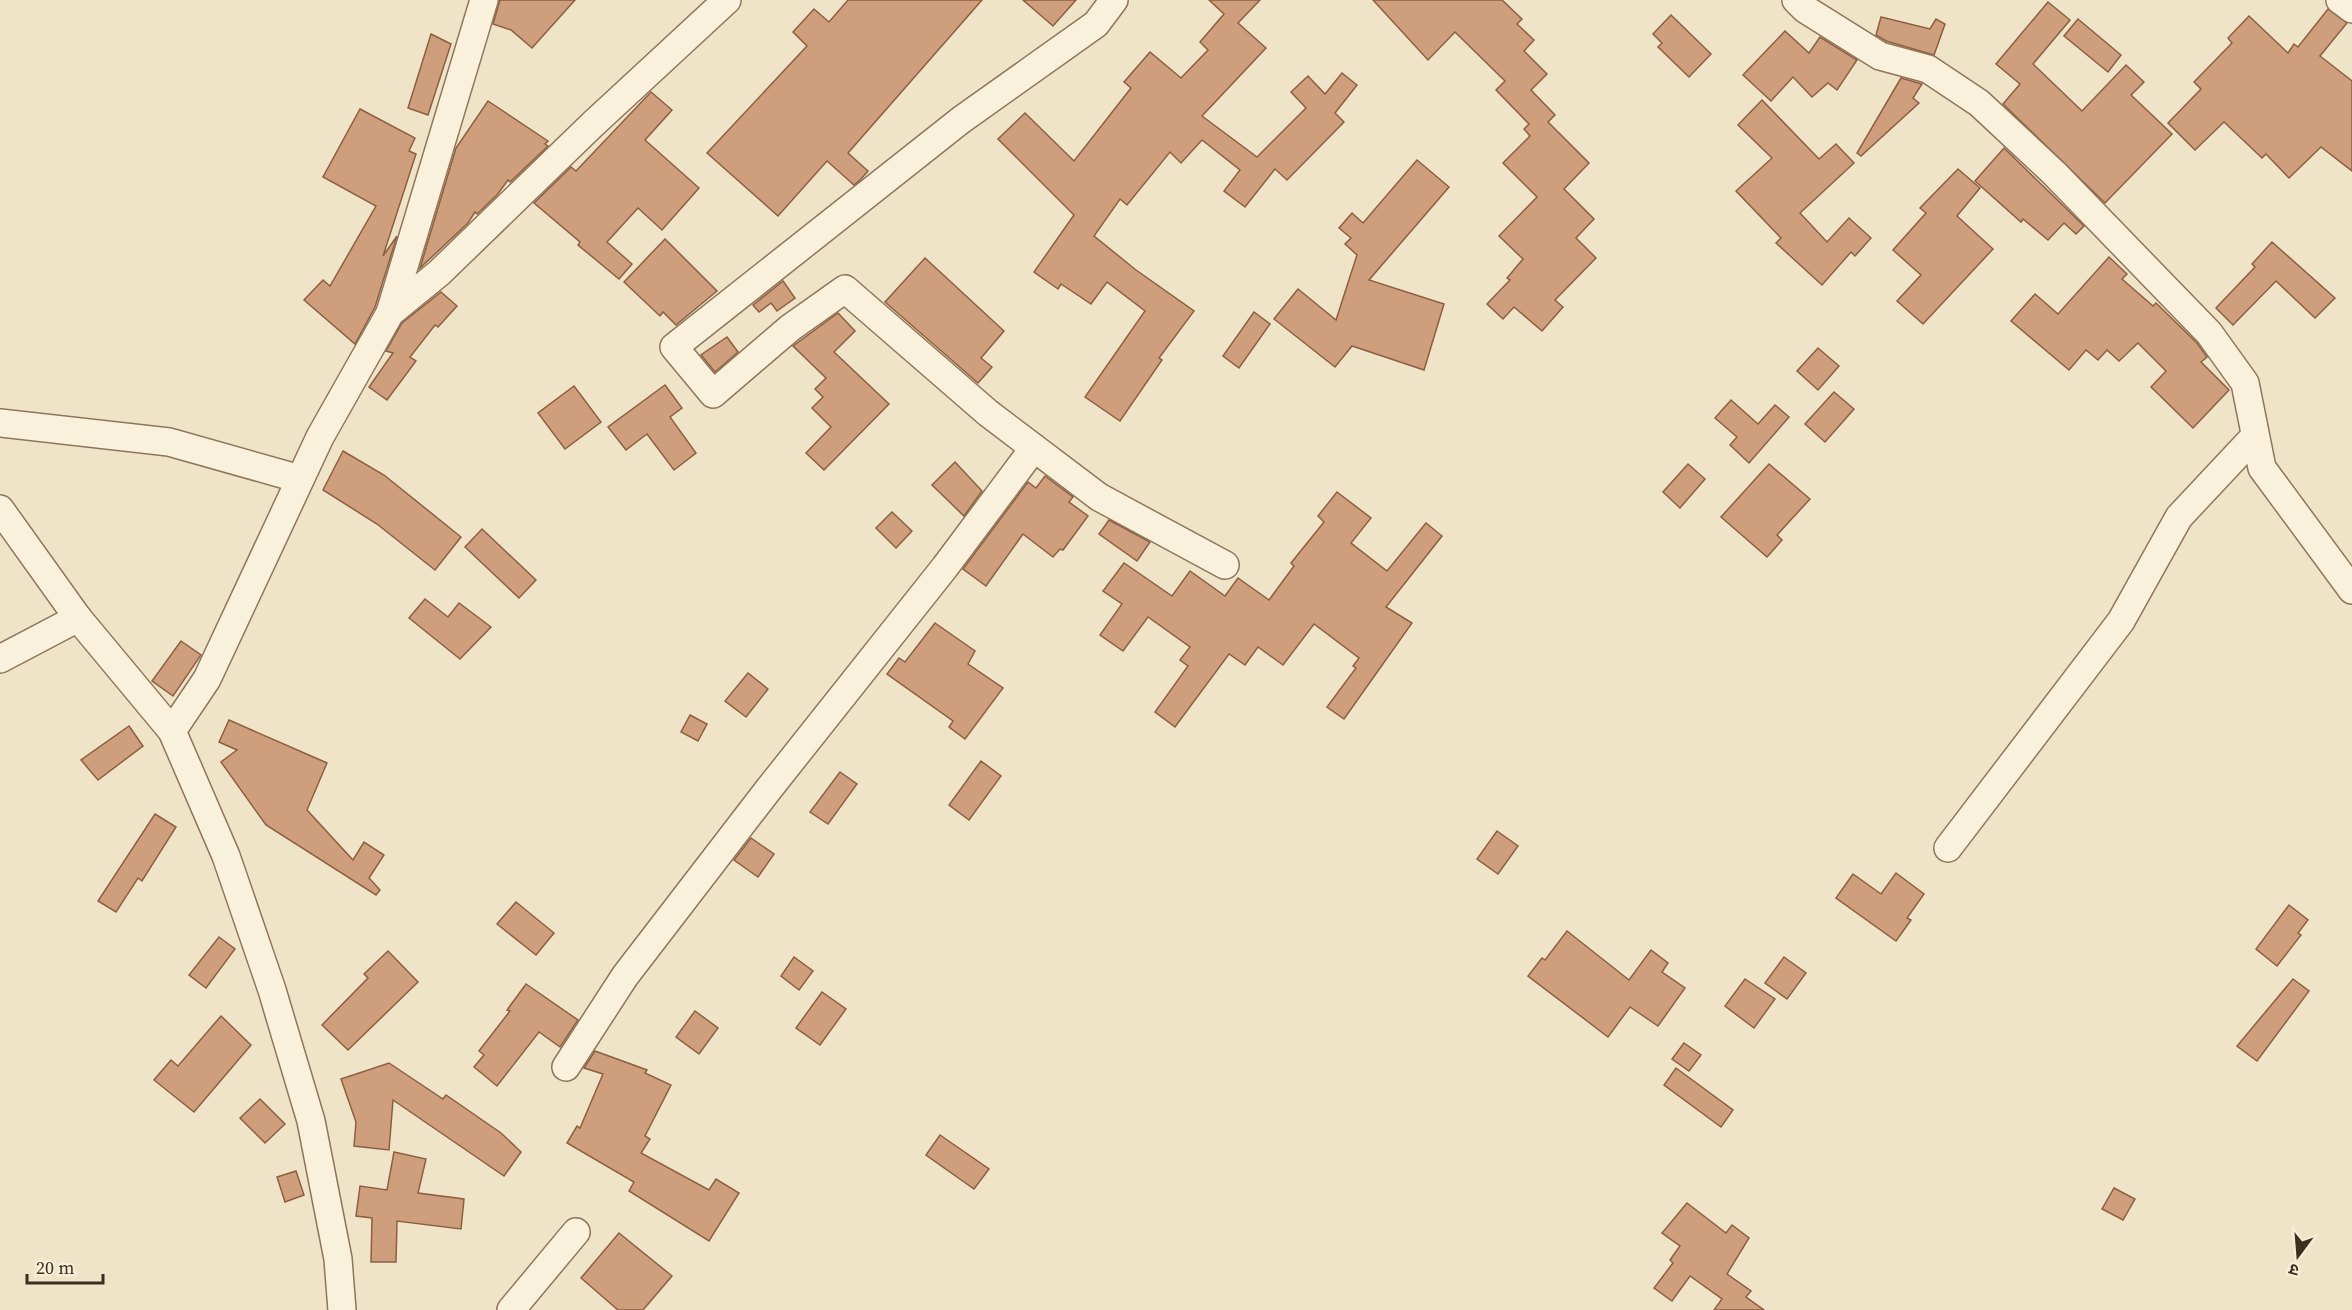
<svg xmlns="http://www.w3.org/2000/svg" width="2352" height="1310" font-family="'Source Serif 4','Noto Sans Devanagari',serif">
  <rect width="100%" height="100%" fill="#f0e4c8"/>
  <g fill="#cf9f7d" stroke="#8d5f41" stroke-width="1.5">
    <polygon points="500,0 575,0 532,48 511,30 493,24"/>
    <polygon points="848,0 982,0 848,153 868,171 861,179 854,185 827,161 778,216 707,153 807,46 793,32 814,9 829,22"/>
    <polygon points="1023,0 1076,0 1053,26"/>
    <polygon points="1209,0 1260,0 1238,23 1266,48 1202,116 1257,157 1306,108 1291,92 1308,76 1325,94 1342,73 1357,85 1335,113 1344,122 1287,180 1275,169 1245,207 1224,191 1240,170 1202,140 1181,163 1170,152 1127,205 1120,199 1094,236 1136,270 1194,311 1159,358 1162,360 1120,421 1085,397 1145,311 1107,282 1091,304 1061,284 1058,289 1034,272 1074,215 998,139 1025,113 1074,161 1131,88 1124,82 1150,52 1181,78 1208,50 1200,42 1224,14"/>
    <polygon points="1373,0 1502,0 1522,19 1517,24 1534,40 1524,51 1547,74 1531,90 1555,115 1548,122 1589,163 1564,189 1594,219 1576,238 1596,258 1555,300 1563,307 1542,331 1514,307 1503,319 1487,304 1510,280 1507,278 1523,259 1499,236 1537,197 1503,163 1530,136 1524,129 1529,124 1496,90 1505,81 1455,32 1428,60"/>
    <polygon points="2048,2 2070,20 2033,64 2082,111 2126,65 2144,82 2131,95 2172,134 2105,203 2003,104 2020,84 1996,64"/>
    <polygon points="2328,9 2347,23 2320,56 2352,81 2352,171 2321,147 2289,178 2266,154 2262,158 2224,122 2195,150 2168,123 2201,89 2194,82 2232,43 2228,38 2249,16 2288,53 2294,44 2298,47"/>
    <polygon points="1671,15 1711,54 1689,77 1658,47 1662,43 1653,34"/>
    <polygon points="1881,17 1930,29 1936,19 1945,24 1934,55 1886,41 1876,35"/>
    <polygon points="2078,19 2121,55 2108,72 2064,36"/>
    <polygon points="1785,31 1809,53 1820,37 1857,60 1837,90 1828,83 1812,97 1793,77 1771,101 1743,75"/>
    <polygon points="431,34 451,44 428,115 408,108"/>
    <polygon points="1901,78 1922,84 1913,98 1919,103 1861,156 1857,153"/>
    <polygon points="651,92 672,110 645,140 699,188 662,230 638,208 607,242 632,264 619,279 578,245 580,242 534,203 571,167 576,171"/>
    <polygon points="1762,100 1819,159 1836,144 1854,163 1800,213 1827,242 1849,218 1871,238 1855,256 1851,252 1822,285 1776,243 1781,238 1736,191 1772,158 1738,125"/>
    <polygon points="488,101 548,141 545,144 548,146 510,182 508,180 497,195 477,214 475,212 468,223 420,268 456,148"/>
    <polygon points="360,109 415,138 409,151 416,154 383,256 397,236 375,307 355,344 304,300 323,280 330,286 376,206 323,177"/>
    <polygon points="2004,148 2084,226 2076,234 2064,223 2048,240 2023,219 2021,222 1975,181"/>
    <polygon points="1417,160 1449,187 1369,280 1444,304 1424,370 1352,346 1335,367 1274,319 1298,289 1336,320 1357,255 1345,244 1351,238 1339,228 1352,213 1363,223"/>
    <polygon points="1958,169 1980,188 1957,216 1993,249 1923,324 1897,301 1921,275 1893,250 1926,213 1920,208"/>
    <polygon points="665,239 717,291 676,325 663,312 660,316 624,282"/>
    <polygon points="2272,242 2335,298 2315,318 2276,281 2233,325 2216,308 2255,267 2252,264"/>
    <polygon points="2109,257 2127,274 2122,279 2153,306 2156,303 2197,343 2207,357 2201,362 2229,390 2193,428 2151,387 2166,371 2138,343 2119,361 2107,350 2098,360 2086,350 2069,370 2011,321 2035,294 2058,314"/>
    <polygon points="925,258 1004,331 981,358 992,367 978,383 885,302"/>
    <polygon points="783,281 795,298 777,311 771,303 759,312 753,305"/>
    <polygon points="441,292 457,306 438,327 435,325 410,357 416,361 387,400 369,387 393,353 386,351 402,323"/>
    <polygon points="1254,312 1270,324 1239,368 1223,356"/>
    <polygon points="838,313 855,331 834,352 889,404 824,470 806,453 831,427 812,408 823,397 815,389 826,378 793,346"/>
    <polygon points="727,337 738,352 715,372 701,355"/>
    <polygon points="1818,348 1839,366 1818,390 1797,371"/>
    <polygon points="665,385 682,408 670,417 696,453 674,470 647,434 626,450 608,427"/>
    <polygon points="574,386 601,422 565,449 538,413"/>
    <polygon points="1834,392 1854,409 1825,442 1805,424"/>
    <polygon points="1731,400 1758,424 1775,405 1789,417 1749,463 1730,445 1737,437 1715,418"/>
    <polygon points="343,451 384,475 461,537 435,570 377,524 323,490"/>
    <polygon points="955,462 982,491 964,516 932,485"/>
    <polygon points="1688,464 1705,479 1680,508 1663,492"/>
    <polygon points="1769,464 1810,499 1777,535 1782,540 1767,557 1721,517"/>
    <polygon points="1045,476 1073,497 1069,502 1088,516 1063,550 1060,549 1053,557 1023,534 986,586 963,569 1028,482 1036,488"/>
    <polygon points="1337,492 1371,518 1351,543 1387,571 1426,523 1442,536 1386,607 1412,623 1344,719 1327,707 1356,668 1353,666 1359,658 1314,624 1283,665 1258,647 1245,665 1229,654 1175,727 1155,712 1188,666 1180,660 1190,647 1148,617 1123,651 1100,635 1122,604 1103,591 1124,563 1172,596 1190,571 1225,596 1238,578 1269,600 1294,566 1291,563 1324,522 1318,516"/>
    <polygon points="892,512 912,531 896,548 876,528"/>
    <polygon points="1109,520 1150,542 1137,561 1099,534"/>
    <polygon points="482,529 536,580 519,598 465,547"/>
    <polygon points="425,599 448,617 459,603 491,627 460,659 409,618"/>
    <polygon points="935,623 975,651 968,664 1003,688 965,739 949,727 953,721 887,674 899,658 905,662"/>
    <polygon points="181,641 201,655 173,696 152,681"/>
    <polygon points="748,673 768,689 746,717 725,701"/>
    <polygon points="690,715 707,724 698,741 681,732"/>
    <polygon points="229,720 327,763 307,810 353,860 364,842 384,855 369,878 380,890 376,895 266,825 221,762 237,750 219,742"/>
    <polygon points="129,726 143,746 98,780 81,760"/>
    <polygon points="981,761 1001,776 969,820 949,805"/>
    <polygon points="840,772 857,784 828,824 810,812"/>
    <polygon points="155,814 176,827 142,881 138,878 116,912 98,901"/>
    <polygon points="1497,831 1518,846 1498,874 1477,859"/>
    <polygon points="751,838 774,854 758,877 734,860"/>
    <polygon points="1896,873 1924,894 1907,918 1911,920 1896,941 1836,898 1853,874 1881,894"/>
    <polygon points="516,902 554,933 536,955 497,924"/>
    <polygon points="2289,905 2308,920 2298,933 2301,935 2277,966 2256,949"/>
    <polygon points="1567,931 1629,980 1651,950 1668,963 1662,972 1685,988 1658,1026 1630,1007 1608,1037 1528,976 1542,958 1545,960"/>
    <polygon points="219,937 235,949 206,988 189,975"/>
    <polygon points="388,951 418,982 348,1050 322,1025 368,978 364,974"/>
    <polygon points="794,957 813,971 799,990 781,976"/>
    <polygon points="1784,957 1806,973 1787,999 1765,983"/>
    <polygon points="1745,979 1775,999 1754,1028 1725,1006"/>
    <polygon points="2293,979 2309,991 2257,1061 2237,1046"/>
    <polygon points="526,984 578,1020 560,1047 539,1032 497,1086 474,1067 484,1055 479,1051 510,1011 507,1010"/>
    <polygon points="822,992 846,1009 820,1045 796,1028"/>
    <polygon points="695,1011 718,1028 699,1054 676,1037"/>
    <polygon points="221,1016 251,1045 194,1112 154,1080 171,1060 178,1066"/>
    <polygon points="1684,1043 1701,1055 1689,1071 1672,1059"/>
    <polygon points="595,1051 647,1070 645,1073 671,1085 645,1136 650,1139 641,1153 709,1190 716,1179 739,1193 709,1241 629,1191 634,1182 567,1143 577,1126 580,1128 603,1074 584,1068"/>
    <polygon points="389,1063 443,1099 446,1095 501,1133 521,1152 504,1176 393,1100 389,1150 354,1146 356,1122 341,1079"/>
    <polygon points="1676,1068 1733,1110 1721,1127 1664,1085"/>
    <polygon points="260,1099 285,1124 265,1143 240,1118"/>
    <polygon points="940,1135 989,1169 974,1189 926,1155"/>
    <polygon points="394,1152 426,1159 418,1193 464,1199 461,1229 397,1221 396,1262 371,1262 372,1218 356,1216 360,1186 387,1190"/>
    <polygon points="296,1171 304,1195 285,1202 277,1177"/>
    <polygon points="2114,1188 2135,1199 2123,1220 2102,1209"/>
    <polygon points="1687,1203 1726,1233 1732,1225 1749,1238 1727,1274 1751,1291 1746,1297 1764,1310 1714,1310 1722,1299 1690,1276 1672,1301 1654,1288 1673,1263 1670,1260 1680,1246 1662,1233"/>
    <polygon points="619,1233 672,1276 643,1310 618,1310 581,1278"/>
  </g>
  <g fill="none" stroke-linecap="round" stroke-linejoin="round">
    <g stroke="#8d765c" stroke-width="30">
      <g id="minor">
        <polyline points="1114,0 1096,24 961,120 674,347 713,394 790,328 845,289 988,413 1099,497 1225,565"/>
        <polyline points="1796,0 1805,9 1880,56 1928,69 1979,103 2054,173 2209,333 2245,383 2262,468 2352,590"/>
        <polyline points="2340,0 2352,9"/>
        <polyline points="390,313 439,273 593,124 727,0"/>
        <polyline points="0,423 169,442 300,479"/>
        <polyline points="0,509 78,618 172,731 226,856 272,990 311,1121 338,1259 342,1310"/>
        <polyline points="0,659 78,618"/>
        <polyline points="172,731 207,679 320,437 390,313 484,0"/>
        <polyline points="1948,848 2121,621 2179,517 2254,437"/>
        <polyline points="566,1067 625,976 768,790 945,567 1034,448"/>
        <polyline points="511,1310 576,1232"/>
      </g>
    </g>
    <use href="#minor" stroke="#faf1dc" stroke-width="27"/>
  </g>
  <g transform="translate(2298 1256) rotate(196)" stroke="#f7eed8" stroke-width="4.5" paint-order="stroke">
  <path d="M0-4.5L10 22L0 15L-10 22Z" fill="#3d2e20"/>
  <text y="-9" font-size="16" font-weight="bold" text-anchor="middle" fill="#3d2e20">उ</text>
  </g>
  <path d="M27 1274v9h76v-9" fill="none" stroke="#3d2e20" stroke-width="3"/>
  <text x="36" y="1274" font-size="18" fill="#3d2e20" stroke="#f7eed8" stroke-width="4.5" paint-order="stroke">20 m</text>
</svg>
